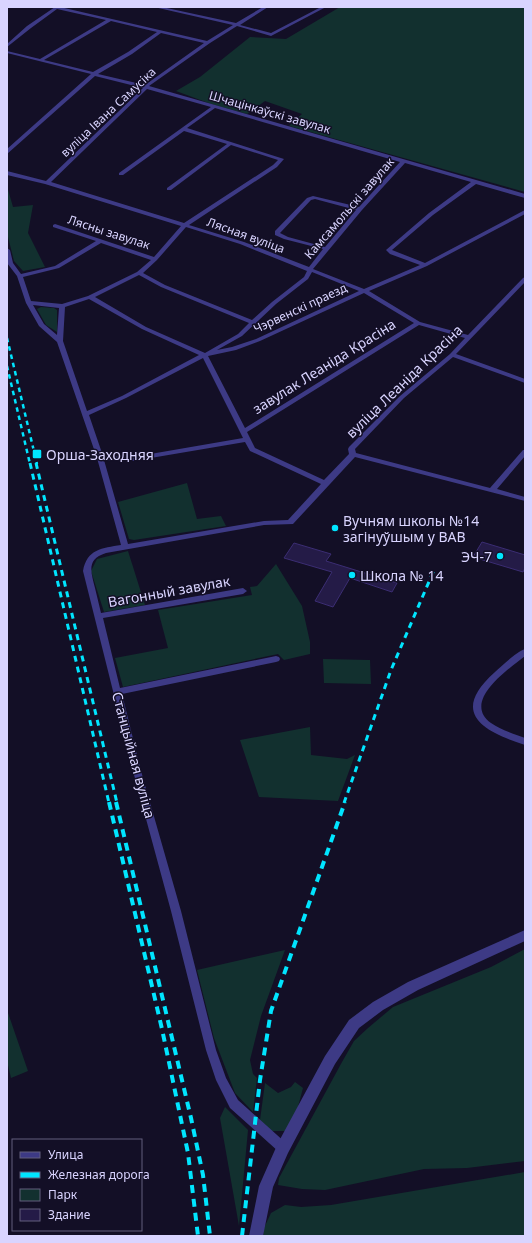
<svg xmlns="http://www.w3.org/2000/svg" width="532" height="1243" font-family="'Noto Sans',sans-serif">
  <rect width="100%" height="100%" fill="#130f26"/>
  <g fill="#12302f">
    <polygon points="340,7 525,7 525,192 289,126 302,114 265,101 247,114 211,104 176,91 200,77 250,37 286,39"/>
    <polygon points="7,186 13,207 33,205 28,233 45,267 23,271 14,261 7,233"/>
    <polygon points="41,307 54,308 57,310 57,332 46,325 37,309"/>
    <polygon points="187,483 197,519 221,516 226,526 134,540 129,539 118,502"/>
    <polygon points="128,551 145,605 104,612 91,571 97,559"/>
    <polygon points="276,564 302,606 310,642 310,654 284,660 278,654 123,687 115,658 168,648 158,610 252,595 250,587 257,586"/>
    <polygon points="323,659 370,660 371,684 324,683"/>
    <polygon points="310,727 311,755 347,759 355,755 338,801 259,797 240,740"/>
    <polygon points="525,949 525,1161 467,1168 424,1169 325,1190 302,1189 278,1185 279,1178 342,1062 354,1041 368,1028 393,1007 491,967"/>
    <polygon points="285,950 261,1016 250,1060 253,1074 257,1078 253,1112 235,1093 214,1038 197,970"/>
    <polygon points="7,1010 28,1071 11,1078 7,1061"/>
    <polygon points="295,1082 303,1088 296,1114 285,1131 269,1131 260,1120 265,1083 278,1093 291,1087"/>
    <polygon points="225,1107 248,1130 239,1226 220,1118"/>
    <polygon points="525,1172 525,1236 263,1236 264,1228 271,1213 285,1205 301,1207 331,1205"/>
  </g>
  <g fill="#241b47" stroke="#3b2d73">
    <polygon points="482,542 525,555 525,568 523,572 473,557"/>
    <polygon points="294,543 331,554 326,561 397,583 392,592 350,578 333,607 315,601 332,572 284,558"/>
  </g>
  <g fill="none" stroke-linecap="round" stroke-linejoin="round">
    <g fill="#3d3a85" fill-rule="evenodd">
      <path d="M 55,7 L 60,7 L 207,41 L 233,25 L 154,7 L 162,7 L 236,23 L 263,7 L 268,7 L 240,25 L 271,33 L 321,7 L 326,7 L 271,36 L 237,26 L 210,43 L 149,86 L 525,194 L 525,198 L 476,184 L 433,215 L 392,250 L 425,263 L 523,211 L 525,210 L 525,214 L 427,266 L 369,291 L 420,322 L 468,335 L 523,278 L 525,277 L 525,282 L 456,354 L 525,379 L 525,383 L 453,357 L 404,398 L 355,449 L 356,453 L 490,488 L 523,450 L 525,450 L 525,456 L 497,489 L 525,497 L 525,501 L 355,457 L 293,524 L 264,525 L 106,553 C 86,559 91,572 95,588 C 97,596 99,605 101,613 L 243,588 L 247,591 L 243,594 L 103,618 L 120,688 L 276,656 L 279,657 L 280,659 L 279,661 L 276,662 L 122,694 L 141,771 L 181,911 L 216,1050 L 226,1078 L 238,1100 L 287,1144 L 289,1148 L 287,1152 L 283,1154 L 279,1152 L 230,1108 L 216,1080 L 206,1050 L 171,911 L 133,771 L 83,571 C 87,549 102,548 121,545 L 97,458 L 57,342 L 39,326 L 26,303 L 17,276 L 7,263 L 7,248 L 10,250 L 13,263 L 21,274 L 55,266 L 96,241 L 53,227 L 53,225 L 55,224 L 154,257 L 181,226 L 45,184 L 7,175 L 7,171 L 46,181 L 143,88 L 95,76 L 7,154 L 7,149 L 91,74 L 7,53 L 7,51 L 40,59 L 106,20 L 57,9 L 31,28 L 7,47 L 7,44 L 27,26 ZM 111,21 L 157,32 L 128,52 L 93,72 L 44,60 ZM 161,33 L 204,43 L 145,85 L 98,74 L 132,54 ZM 147,89 L 211,107 L 119,173 L 119,175 L 123,175 L 184,131 L 227,144 L 167,188 L 167,190 L 171,190 L 231,145 L 278,160 L 273,165 L 184,223 L 51,182 ZM 215,108 L 400,162 L 359,207 L 313,196 L 307,198 L 275,231 L 275,235 L 284,239 L 323,249 L 309,267 L 244,242 L 189,225 L 277,167 L 284,159 L 187,128 ZM 405,163 L 471,182 L 429,213 L 386,250 L 390,254 L 420,265 L 364,289 L 313,269 L 362,210 ZM 315,199 L 356,210 L 325,247 L 288,237 L 280,233 L 311,200 ZM 186,227 L 240,244 L 307,271 L 304,277 L 272,302 L 252,320 L 165,285 L 143,273 L 157,260 ZM 101,243 L 151,260 L 137,272 L 88,296 L 62,304 L 31,301 L 23,277 L 59,268 ZM 312,272 L 359,291 L 256,339 L 232,347 L 217,350 L 242,336 L 276,304 L 308,279 ZM 139,275 L 161,287 L 249,323 L 238,334 L 205,353 L 146,327 L 95,297 ZM 364,293 L 414,323 L 245,428 L 208,356 L 236,350 L 260,341 ZM 89,299 L 142,329 L 199,355 L 122,396 L 87,411 L 63,341 L 65,307 ZM 33,305 L 59,308 L 57,335 L 44,324 ZM 419,325 L 465,338 L 450,354 L 400,396 L 349,447 L 348,449 L 349,454 L 324,480 L 255,448 L 247,432 ZM 203,358 L 243,438 L 133,457 L 103,456 L 89,415 L 126,398 ZM 245,442 L 250,451 L 321,484 L 288,520 L 264,521 L 128,544 L 104,460 L 133,461 Z"/>
      <path d="M 525,649 L 525,656 C 509,669 461,701 491,723 C 501,730 514,734 525,738 L 525,745 C 481,731 450,712 495,672 C 503,665 516,652 525,649 Z"/>
    </g>
    <polygon fill="#3d3a85" fill-rule="evenodd" points="525,930 525,941 418,990 383,1010 359,1028 335,1064 288,1153 273,1187 263,1236 249,1236 259,1186 278,1143 325,1056 349,1020 373,1002 408,982"/>
    <g stroke="#00e5ff" stroke-width="2.5" stroke-dasharray="4.5 4" stroke-linecap="butt">
      <polyline points="7,338 37,464"/>
      <polyline points="7,366 30,464"/>
    </g>
    <g stroke="#00e5ff" stroke-width="3" stroke-dasharray="6 5" stroke-linecap="butt">
      <polyline points="30,463 109,803"/>
      <polyline points="36,463 117,803"/>
      <polyline points="344,803 391,670 434,570"/>
    </g>
    <g stroke="#00e5ff" stroke-width="4" stroke-dasharray="8 6" stroke-linecap="butt">
      <polyline points="109,802 162,1029 188,1153 198,1236"/>
      <polyline points="116,802 191,1118 203,1175 210,1236"/>
      <polyline points="242,1236 260,1080 271,1011 345,802"/>
    </g>
  </g>
  <g fill="#00e5ff" stroke="#130f26" stroke-width="1.5">
    <rect x="32" y="449" width="10" height="10" rx="2"/>
    <circle cx="335" cy="528" r="4"/>
    <circle cx="500" cy="556" r="4"/>
    <circle cx="352" cy="575" r="4"/>
  </g>
  <g text-anchor="middle" dominant-baseline="central" stroke-width="3" stroke-linejoin="round" paint-order="stroke">
    <g font-size="12" fill="#d9d4ff" stroke="#130f26">
      <text transform="translate(108 112) rotate(-43)">вуліца Івана Самусіка</text>
      <text transform="translate(270 112) rotate(16)">Шчацінкаўскі завулак</text>
      <text transform="translate(349 208) rotate(-49)">Камсамольскі завулак</text>
      <text transform="translate(109 232) rotate(18)">Лясны завулак</text>
      <text transform="translate(246 235) rotate(20)">Лясная вуліца</text>
      <text transform="translate(300 308) rotate(-25)">Чэрвенскі праезд</text>
    </g>
    <g font-size="14" fill="#d9d4ff" stroke="#130f26">
      <text transform="translate(324 366) rotate(-32)">завулак Леаніда Красіна</text>
      <text transform="translate(404 381) rotate(-44)">вуліца Леаніда Красіна</text>
      <text transform="translate(169 591) rotate(-10)">Вагонный завулак</text>
      <text transform="translate(134 755) rotate(75)">Станцыйная вуліца</text>
    </g>
    <g font-size="14" fill="#d9d4ff" stroke="#130f26" text-anchor="start">
      <text x="46" y="454">Орша-Заходняя</text>
      <text x="343" y="520">Вучням школы №14<tspan x="343" dy="16">загінуўшым у ВАВ</tspan></text>
      <text x="492" y="556" text-anchor="end">ЭЧ-7</text>
      <text x="360" y="575">Школа № 14</text>
    </g>
  </g>
  <rect width="532" height="1243" fill="none" stroke="#d9d4ff" stroke-width="16"/>
  <rect x="12" y="1139" width="130" height="92" fill="#130f26" stroke="#625e7d"/>
  <rect x="20" y="1152" width="20" height="6" fill="#3d3a85" stroke="#625e7d"/>
  <text x="48" y="1159" font-size="12" fill="#d9d4ff">Улица</text>
  <rect x="20" y="1172" width="20" height="6" fill="#00e5ff" stroke="#625e7d"/>
  <text x="48" y="1179" font-size="12" fill="#d9d4ff">Железная дорога</text>
  <rect x="20" y="1189" width="20" height="12" fill="#12302f" stroke="#625e7d"/>
  <text x="48" y="1199" font-size="12" fill="#d9d4ff">Парк</text>
  <rect x="20" y="1209" width="20" height="12" fill="#241b47" stroke="#625e7d"/>
  <text x="48" y="1219" font-size="12" fill="#d9d4ff">Здание</text>
</svg>
